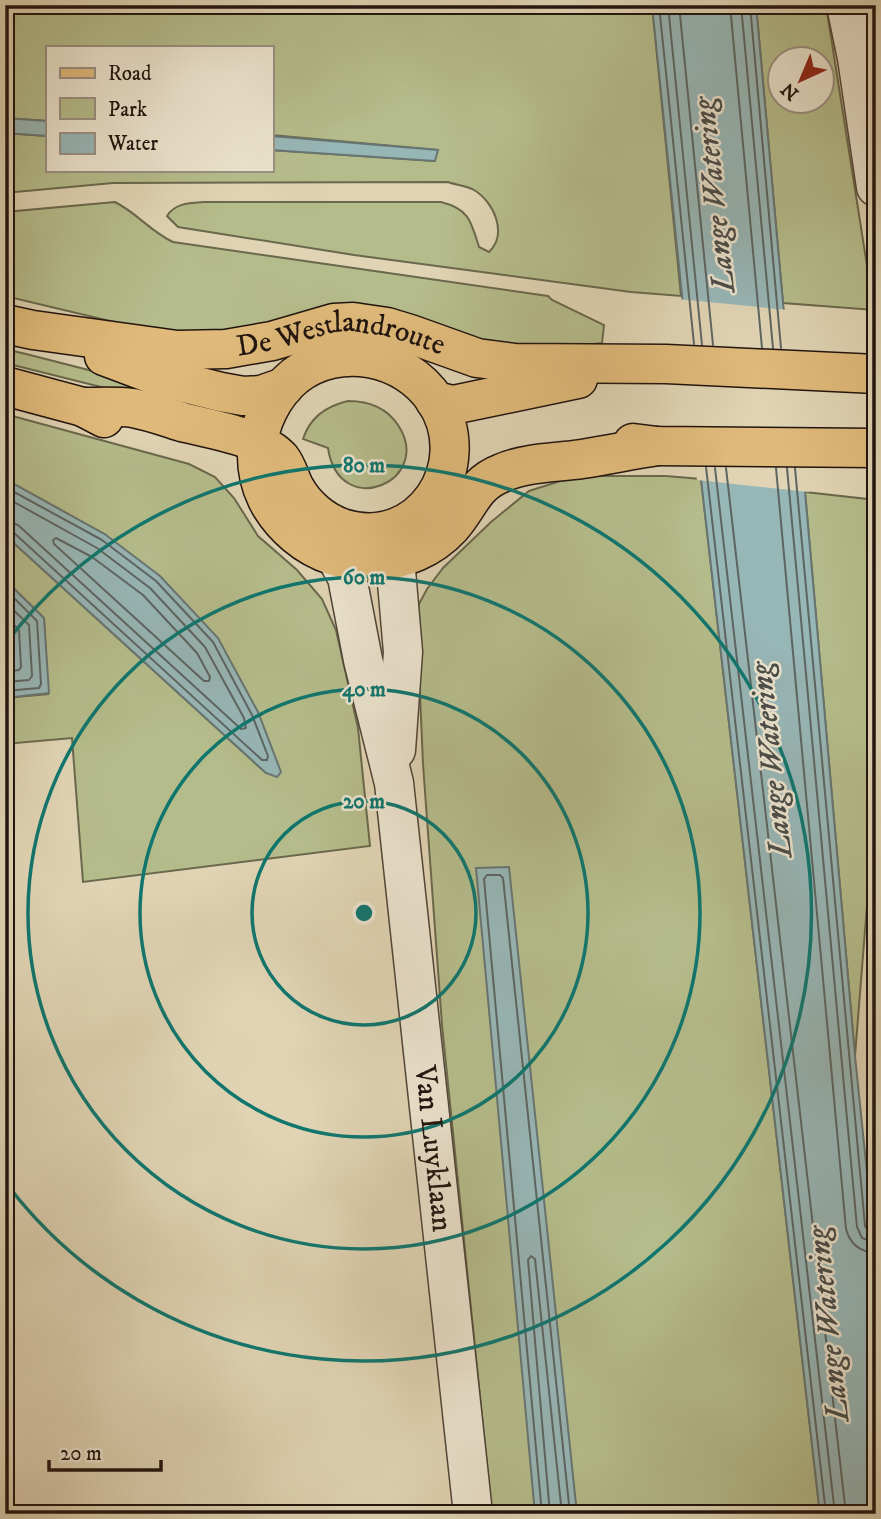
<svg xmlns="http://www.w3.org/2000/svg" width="881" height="1519" font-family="'IM FELL DW Pica',serif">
  <rect width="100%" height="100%" fill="#e0d4b4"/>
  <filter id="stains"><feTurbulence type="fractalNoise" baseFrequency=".00286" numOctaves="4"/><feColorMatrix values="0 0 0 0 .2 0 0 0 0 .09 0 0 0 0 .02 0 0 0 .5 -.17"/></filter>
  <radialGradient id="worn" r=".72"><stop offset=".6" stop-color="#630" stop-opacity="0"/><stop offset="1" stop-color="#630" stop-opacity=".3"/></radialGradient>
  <g fill="#b5bc8b" stroke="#6a684d" stroke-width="2" fill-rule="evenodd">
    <path d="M 5,5 L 652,5 L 681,296 L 631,292 L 354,255 L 178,227 L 167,216 C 175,203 190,203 204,202 L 441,202 C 469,209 471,221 479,247 L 489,252 C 508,234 494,202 474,190 C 467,186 456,185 448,182 L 113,183 L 5,193 L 5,133 L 47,136 L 47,170 L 271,170 L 271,150 L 434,161 L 437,150 L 271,135 L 271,47 L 47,47 L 47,121 L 5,118 Z"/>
    <path d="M 756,5 L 826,5 L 874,310 L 783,303 ZM 780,60 L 822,60 L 822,102 L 780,102 Z"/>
    <path d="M 115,202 C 137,213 151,232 173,242 L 548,296 L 552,300 L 604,325 L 602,343 L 528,351 L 237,334 L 160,333 L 5,296 L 5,212 Z"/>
    <polygon points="5,349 30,355 190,396 185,408 5,363"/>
    <path d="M 348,401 C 368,401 386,407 398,425 C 435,481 339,522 328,448 L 303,439 C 310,417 326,406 348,401 Z"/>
    <polygon points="5,414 189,464 215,477 234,498 258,536 297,570 322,599 336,630 358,728 370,846 83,882 72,738 5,744 5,698 48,694 44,618 5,580 5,535 266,773 106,535 5,479"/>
    <polygon points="576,476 666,476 701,479 820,1514 492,1514 442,1025 423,764 417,626 419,604 427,589 443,568 491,522 529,491"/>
    <polygon points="805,492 876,500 876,792 855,1056"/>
  </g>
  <g fill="#97b6b6" stroke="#677573" stroke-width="2">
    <polygon points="652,5 756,5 783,303 805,492 855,1056 876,1260 876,1514 820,1514 701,479"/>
    <polygon points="5,118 47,121 47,136 5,133"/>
    <polygon points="271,136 438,150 435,161 271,150"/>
    <polygon points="5,479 106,535 160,576 218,638 258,712 281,772 277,777 266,773 5,535"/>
    <polygon points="5,580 44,618 49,693 5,698"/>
    <polygon points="509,867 577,1514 535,1514 476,868"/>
  </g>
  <polygon fill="#e0d4b4" points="678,299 788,310 809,492 697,480"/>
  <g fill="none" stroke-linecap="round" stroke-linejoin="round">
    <g stroke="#5c6562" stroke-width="2">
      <polyline points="659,5 694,344"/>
      <polyline points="668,5 702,345"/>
      <polyline points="679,5 713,345"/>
      <polyline points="730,5 762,348"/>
      <polyline points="741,5 773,348"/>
      <polyline points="750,5 781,348"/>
      <polyline points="706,467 826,1514"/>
      <polyline points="715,468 835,1514"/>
      <polyline points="726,468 846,1514"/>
      <path d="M 776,468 L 846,1229 C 850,1244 860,1252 876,1253"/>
      <polyline points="787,468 857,1227 862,1238 876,1243"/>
      <polyline points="795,468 865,1226 869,1232 876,1234"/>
      <polyline points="5,487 102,540 156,581 213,642 252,715 268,756 267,760 262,760 13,532 5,530"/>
      <polyline points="5,497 97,548 150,588 205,647 244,718 246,728 241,729 18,525 5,521"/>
      <polygon points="56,538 92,557 143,595 197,653 210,677 209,681 204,681 54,544 53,540"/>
      <polyline points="5,589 37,621 41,684 39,688 5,691"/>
      <polyline points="5,602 29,625 32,676 29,680 5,682"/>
      <polyline points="5,616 19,630 21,667 19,670 5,672"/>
      <polyline points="542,1514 484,879 487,875 500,875 503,878 570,1514"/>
      <polyline points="550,1514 528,1260 531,1256 535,1259 562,1514"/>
    </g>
    <g stroke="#504438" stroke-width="41">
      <g id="minor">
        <polyline points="846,5 857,58 876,187"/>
        <path id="s1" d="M 336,557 L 347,577 L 363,660 L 394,783 L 473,1514"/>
        <polyline points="395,559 403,652 396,750"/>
      </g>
    </g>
    <g stroke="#20140f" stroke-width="41">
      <g id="major">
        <path id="s2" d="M 5,324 L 33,330 L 177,350 L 226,349 L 272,341 L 334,323 L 353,322 L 387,327 L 410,334 L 477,358 L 515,363 L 666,364 L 876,374"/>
        <polyline points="104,356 160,377 221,392 243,396 261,395 284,387"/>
        <polyline points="5,386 83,407 104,418"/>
        <polyline points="435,401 453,405 578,379"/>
        <path d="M 83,407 C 99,407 117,406 133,408 C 150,411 166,417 182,422 C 210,429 262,437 281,459 C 288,468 290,479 295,488 C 305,506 322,521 342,528 C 420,553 478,465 435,400 C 405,355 339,342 295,376 C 273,394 258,424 257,453 C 256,486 271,514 296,535 C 341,573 411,570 451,527 C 470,506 473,484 502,473 C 527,462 556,463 582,459 C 607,455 632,450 657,446"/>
        <polyline points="633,443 657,446 876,448"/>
      </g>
    </g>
    <use href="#minor" stroke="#ebe3ce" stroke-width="38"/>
    <use href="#major" stroke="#e0ba7a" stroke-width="38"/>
  </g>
  <g fill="none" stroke="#0f766e" stroke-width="3.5">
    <circle cx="364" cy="913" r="112"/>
    <circle cx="364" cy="913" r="224"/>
    <circle cx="364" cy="913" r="336"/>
    <path d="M6 643A448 448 0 1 1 6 1183"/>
  </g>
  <g text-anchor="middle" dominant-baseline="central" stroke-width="5" stroke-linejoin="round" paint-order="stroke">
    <g font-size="30" fill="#20140f" stroke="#ebe3ce">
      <text stroke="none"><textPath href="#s2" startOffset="341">De Westlandroute</textPath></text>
      <text stroke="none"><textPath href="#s1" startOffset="602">Van Luyklaan</textPath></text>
    </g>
    <g font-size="32" font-style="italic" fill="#4a4d49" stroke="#ebe3ce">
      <text transform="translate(715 195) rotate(-96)">Lange Watering</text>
      <text transform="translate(772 760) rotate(-96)">Lange Watering</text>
      <text transform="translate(829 1324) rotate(-96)">Lange Watering</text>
    </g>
  </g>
  <circle cx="364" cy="913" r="10" fill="#0f766e" stroke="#ebe3ce" stroke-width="3.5"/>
  <g font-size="21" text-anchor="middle" font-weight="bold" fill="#0f766e" stroke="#ebe3ce" stroke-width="5" stroke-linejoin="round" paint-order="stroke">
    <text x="364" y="472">80 m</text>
    <text x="364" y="584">60 m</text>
    <text x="364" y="696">40 m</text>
    <text x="364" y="808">20 m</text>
  </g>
  <rect width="881" height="1519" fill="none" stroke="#e0d4b4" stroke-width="28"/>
  <rect x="7" y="7" width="867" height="1505" fill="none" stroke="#20140f" stroke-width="3.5"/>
  <rect x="14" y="14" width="853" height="1491" fill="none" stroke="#20140f" stroke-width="2"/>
  <rect x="46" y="46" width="228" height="126" fill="#ebe3ce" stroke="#9a9082" stroke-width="2"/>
  <rect x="60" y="68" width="35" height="10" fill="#e0ba7a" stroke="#9a9082" stroke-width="2"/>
  <text x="108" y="80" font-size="21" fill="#20140f">Road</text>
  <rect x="60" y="98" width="35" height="21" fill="#b5bc8b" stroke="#9a9082" stroke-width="2"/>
  <text x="108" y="116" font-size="21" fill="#20140f">Park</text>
  <rect x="60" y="133" width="35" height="21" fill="#97b6b6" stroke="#9a9082" stroke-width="2"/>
  <text x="108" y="150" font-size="21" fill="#20140f">Water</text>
  <g transform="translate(801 80) rotate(224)"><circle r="33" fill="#ebe3ce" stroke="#9a9082" stroke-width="2"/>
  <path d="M0-5L12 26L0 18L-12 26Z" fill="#8f2418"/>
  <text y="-10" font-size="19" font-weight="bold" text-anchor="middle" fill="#20140f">N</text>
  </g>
  <path d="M49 1460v10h112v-10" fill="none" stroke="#20140f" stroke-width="3.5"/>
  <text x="60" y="1460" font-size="21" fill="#20140f" stroke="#ebe3ce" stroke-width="5" paint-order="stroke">20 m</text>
  <rect width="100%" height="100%" filter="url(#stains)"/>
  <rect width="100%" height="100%" fill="url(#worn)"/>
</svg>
